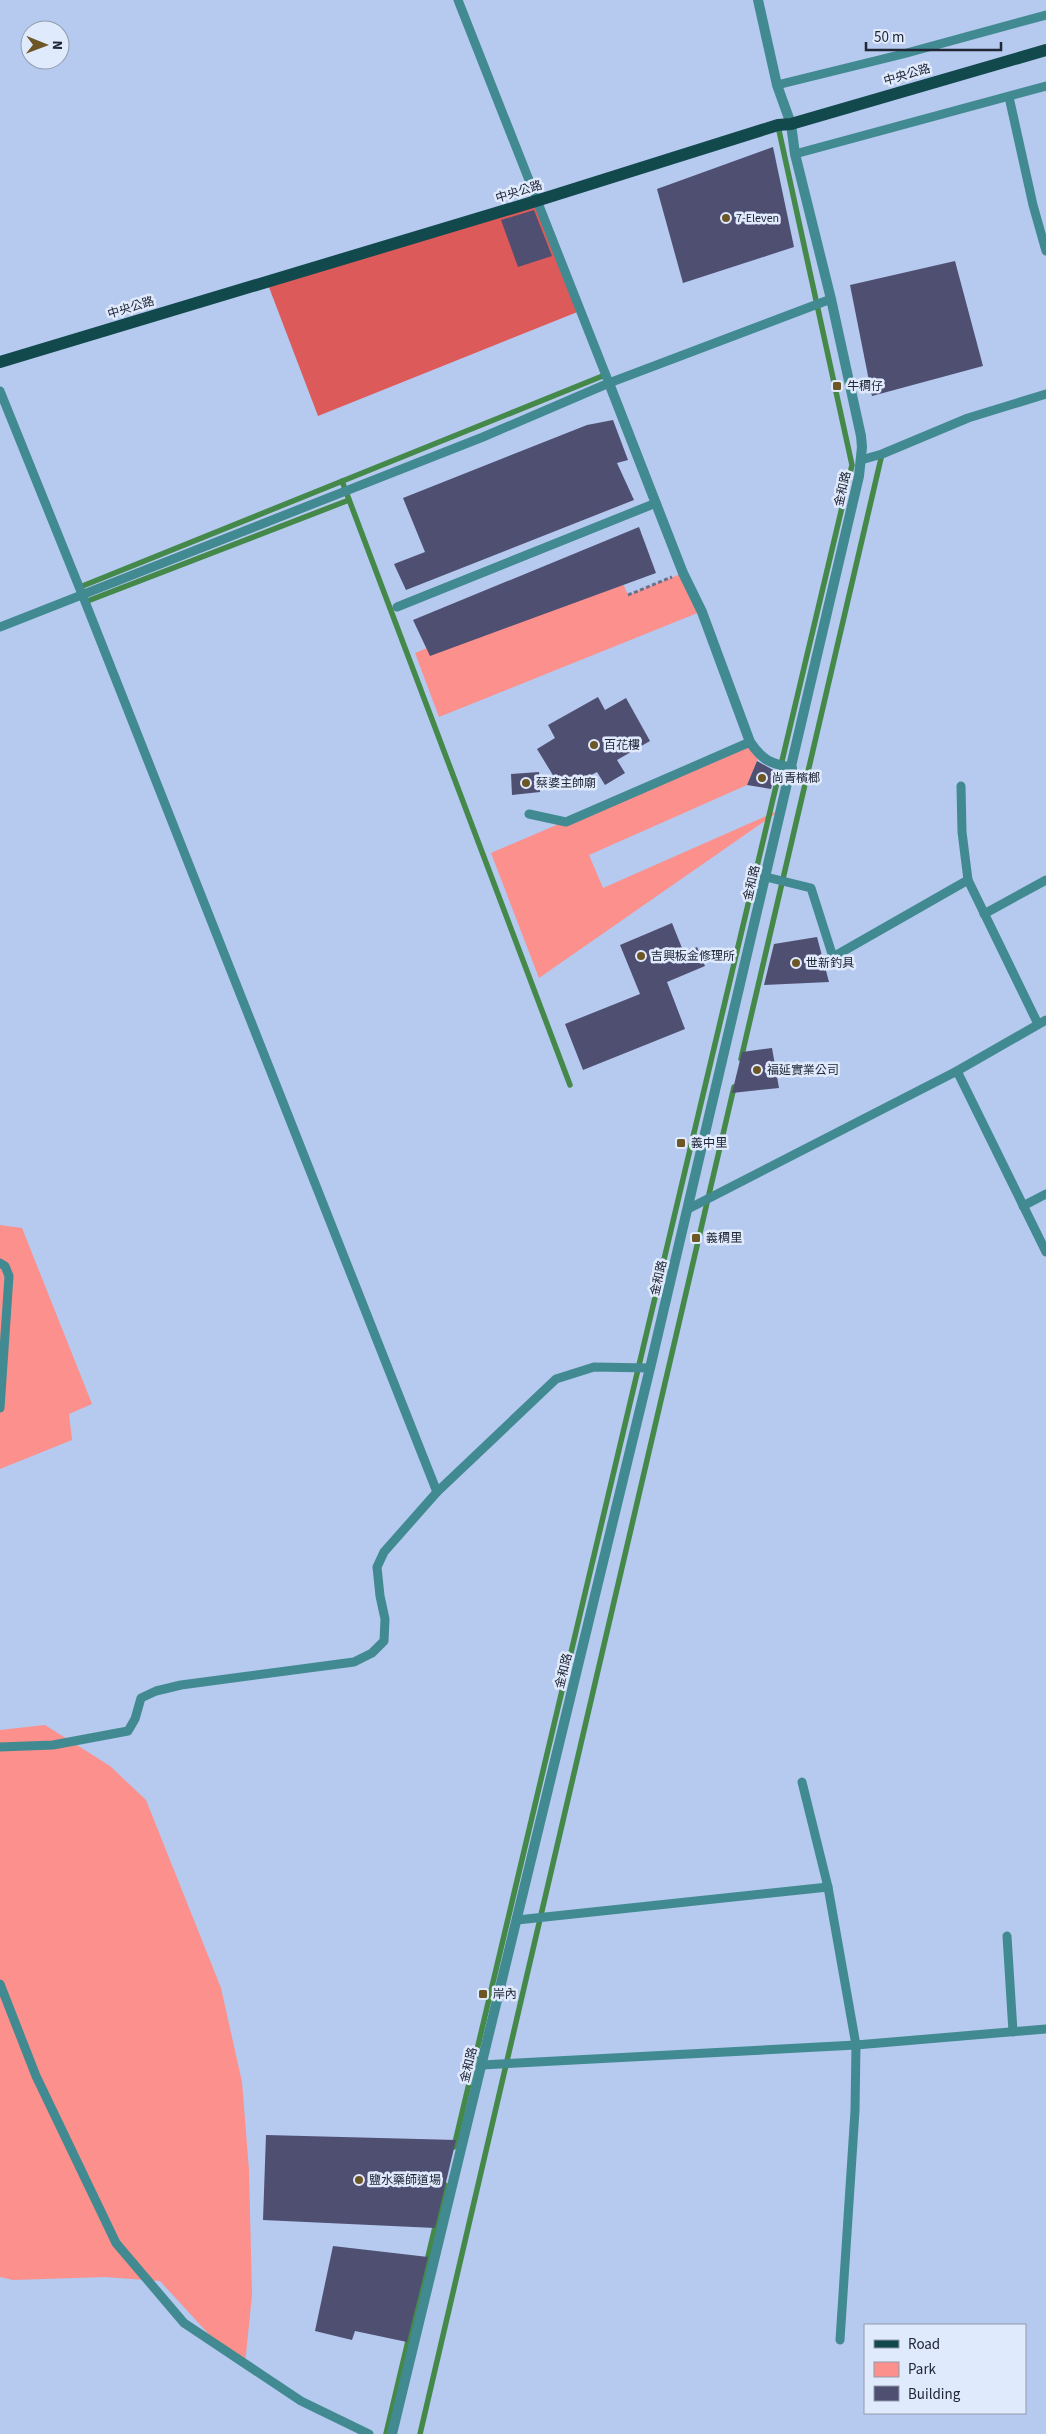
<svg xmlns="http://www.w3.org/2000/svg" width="1046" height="2434" font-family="'Source Sans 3','Noto Sans TC',sans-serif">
  <rect width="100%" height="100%" fill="#b6c9ef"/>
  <g fill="#fb908c">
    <polygon points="617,570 628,595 683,573 700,612 439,717 415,653"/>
    <polygon points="750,742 759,756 747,785 589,855 603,888 782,809 539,978 491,853"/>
    <polygon points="0,1225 22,1228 92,1404 69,1414 72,1440 0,1469"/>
    <polygon points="45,1725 110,1766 146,1800 221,1988 242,2082 249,2170 252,2295 245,2364 216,2342 160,2281 105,2277 13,2280 0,2277 0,1730"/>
  </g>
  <polygon fill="#dc5b5a" points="536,201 580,311 318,416 267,282"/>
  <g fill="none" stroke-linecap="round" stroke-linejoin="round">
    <g stroke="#448949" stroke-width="5.5">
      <polyline points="342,481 570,1085"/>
      <polyline points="80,587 605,375"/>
      <polyline points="85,602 349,500"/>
      <polyline points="741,1059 882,454"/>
      <polyline points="454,2147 852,465 778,126"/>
      <polyline points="386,2434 445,2185"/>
      <polyline points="420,2434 734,1087"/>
    </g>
  </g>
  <g fill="#4f4f72">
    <polygon points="773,147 794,247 683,283 657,189"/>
    <polygon points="534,210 552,256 518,267 501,220"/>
    <polygon points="955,261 983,366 872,396 850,285"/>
    <polygon points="613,420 628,460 617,463 634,500 406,590 394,564 425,552 403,498 587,425"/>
    <polygon points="639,527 656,573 430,656 413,620"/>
    <polygon points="598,697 605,710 626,698 650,741 617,760 625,773 605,785 597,772 562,790 537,749 555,738 548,725"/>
    <polygon points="757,761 775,771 771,789 747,785"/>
    <polygon points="539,772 540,792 512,795 511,774"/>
    <polygon points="672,923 684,953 697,947 705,966 667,982 685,1029 583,1070 565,1024 640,994 620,945"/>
    <polygon points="817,937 829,982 764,985 774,944"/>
    <polygon points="772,1048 779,1088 732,1093 742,1052"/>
    <polygon points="266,2135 456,2140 435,2228 263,2220"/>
    <polygon points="333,2246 428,2257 407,2342 355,2331 352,2340 315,2331"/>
  </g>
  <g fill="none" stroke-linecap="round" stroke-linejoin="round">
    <polyline stroke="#66728c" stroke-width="3" stroke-dasharray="4 2.5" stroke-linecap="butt" points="628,595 672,577"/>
    <g stroke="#418a91" stroke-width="9">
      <polyline points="458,0 609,383"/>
      <polyline points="777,85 903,54 1046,15"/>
      <polyline points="1009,97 1033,205 1046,251"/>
      <polyline points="795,154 1046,86"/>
      <polyline points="0,391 82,594 437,1492"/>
      <polyline points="861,460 882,454 968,418 1046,394"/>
      <polyline points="397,607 656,503"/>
      <polyline points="0,627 483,437 609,383 831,299"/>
      <polyline points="961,786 962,832 968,880"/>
      <polyline points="529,814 566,822 750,742"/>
      <polyline points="766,877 811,888 833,957 968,880 1038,1024"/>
      <polyline points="984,914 1046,880"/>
      <polyline points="957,1071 1046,1252"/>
      <polyline points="1023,1206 1046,1194"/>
      <polyline points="688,1209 957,1071 1046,1020"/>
      <polyline points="0,1263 5,1266 9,1276 0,1408"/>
      <polyline points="0,1747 53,1745 128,1731 135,1719 141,1698 156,1691 181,1685 354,1662 372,1653 384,1641 385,1619 380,1596 377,1567 384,1552 437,1492 556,1379 594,1367 650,1368"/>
      <polyline points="802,1782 828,1887 856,2045 855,2111 840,2340"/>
      <polyline points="517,1920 828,1887"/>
      <polyline points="1007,1936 1013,2032"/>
      <polyline points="0,1984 36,2076 116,2243 184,2323 301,2401 369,2434"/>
      <polyline points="482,2065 856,2045 1046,2029"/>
    </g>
    <g stroke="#418a91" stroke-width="10">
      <path d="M 609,383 L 683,573 L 702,612 L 750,742 C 763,761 770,763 792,768"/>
      <polyline points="392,2434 650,1368 859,476 862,447 861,436 831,299 795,154 791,124"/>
    </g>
    <polyline stroke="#418a91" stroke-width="10" points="758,0 777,85 791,124"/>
    <polyline stroke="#12494d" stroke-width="12" points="0,362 536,201 778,125 791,124 1046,50"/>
  </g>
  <g fill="#6e5727" stroke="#e0eafd" stroke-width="2">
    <circle cx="726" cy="218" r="5"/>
    <rect x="832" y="381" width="10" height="10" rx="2.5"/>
    <circle cx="594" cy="745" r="5"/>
    <circle cx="762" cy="778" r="5"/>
    <circle cx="526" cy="783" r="5"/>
    <circle cx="641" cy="956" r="5"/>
    <circle cx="796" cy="963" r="5"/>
    <circle cx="757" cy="1070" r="5"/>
    <rect x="676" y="1138" width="10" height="10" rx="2.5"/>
    <rect x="691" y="1233" width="10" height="10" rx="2.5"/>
    <rect x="478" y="1989" width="10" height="10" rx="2.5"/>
    <circle cx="359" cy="2180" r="5"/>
  </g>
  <g text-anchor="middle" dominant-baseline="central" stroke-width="5" stroke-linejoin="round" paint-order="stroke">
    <g font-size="12" fill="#202735" stroke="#e0eafd">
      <text transform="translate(907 75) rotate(-16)">中央公路</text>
      <text transform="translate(519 192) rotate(-17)">中央公路</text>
      <text transform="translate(131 308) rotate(-17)">中央公路</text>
      <text transform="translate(843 489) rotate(-77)">金和路</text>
      <text transform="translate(752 883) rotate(-77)">金和路</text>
      <text transform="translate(659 1278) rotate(-77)">金和路</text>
      <text transform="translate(564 1671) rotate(-76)">金和路</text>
      <text transform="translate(469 2065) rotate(-76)">金和路</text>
    </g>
    <g font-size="12" fill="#202735" stroke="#e0eafd" text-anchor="start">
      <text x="736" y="218">7-Eleven</text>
      <text x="847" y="386">牛稠仔</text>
      <text x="604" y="745">百花樓</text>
      <text x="772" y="778">尚青檳榔</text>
      <text x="536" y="783">蔡婆主帥廟</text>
      <text x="651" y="956">吉興板金修理所</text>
      <text x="806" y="963">世新釣具</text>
      <text x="767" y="1070">福延實業公司</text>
      <text x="691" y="1143">義中里</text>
      <text x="706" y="1238">義稠里</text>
      <text x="493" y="1994">岸內</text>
      <text x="369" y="2180">鹽水藥師道場</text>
    </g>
  </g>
  <rect x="864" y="2324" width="162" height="90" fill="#e0eafd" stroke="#939cad"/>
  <rect x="874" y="2340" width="25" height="8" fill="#12494d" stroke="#939cad"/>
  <text x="908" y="2349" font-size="15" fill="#202735">Road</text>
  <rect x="874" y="2362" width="25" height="15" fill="#fb908c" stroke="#939cad"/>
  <text x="908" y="2374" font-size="15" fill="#202735">Park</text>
  <rect x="874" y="2386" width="25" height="15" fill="#4f4f72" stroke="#939cad"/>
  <text x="908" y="2399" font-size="15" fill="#202735">Building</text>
  <g transform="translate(45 45) rotate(91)"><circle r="24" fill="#e0eafd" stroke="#939cad"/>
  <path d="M0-4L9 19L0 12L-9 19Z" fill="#6e5727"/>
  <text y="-8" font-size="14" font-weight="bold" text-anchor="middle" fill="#202735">N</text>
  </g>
  <path d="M866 42v8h135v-8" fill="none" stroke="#202735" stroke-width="2.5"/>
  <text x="874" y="42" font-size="15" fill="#202735" stroke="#e0eafd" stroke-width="4" paint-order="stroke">50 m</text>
</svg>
